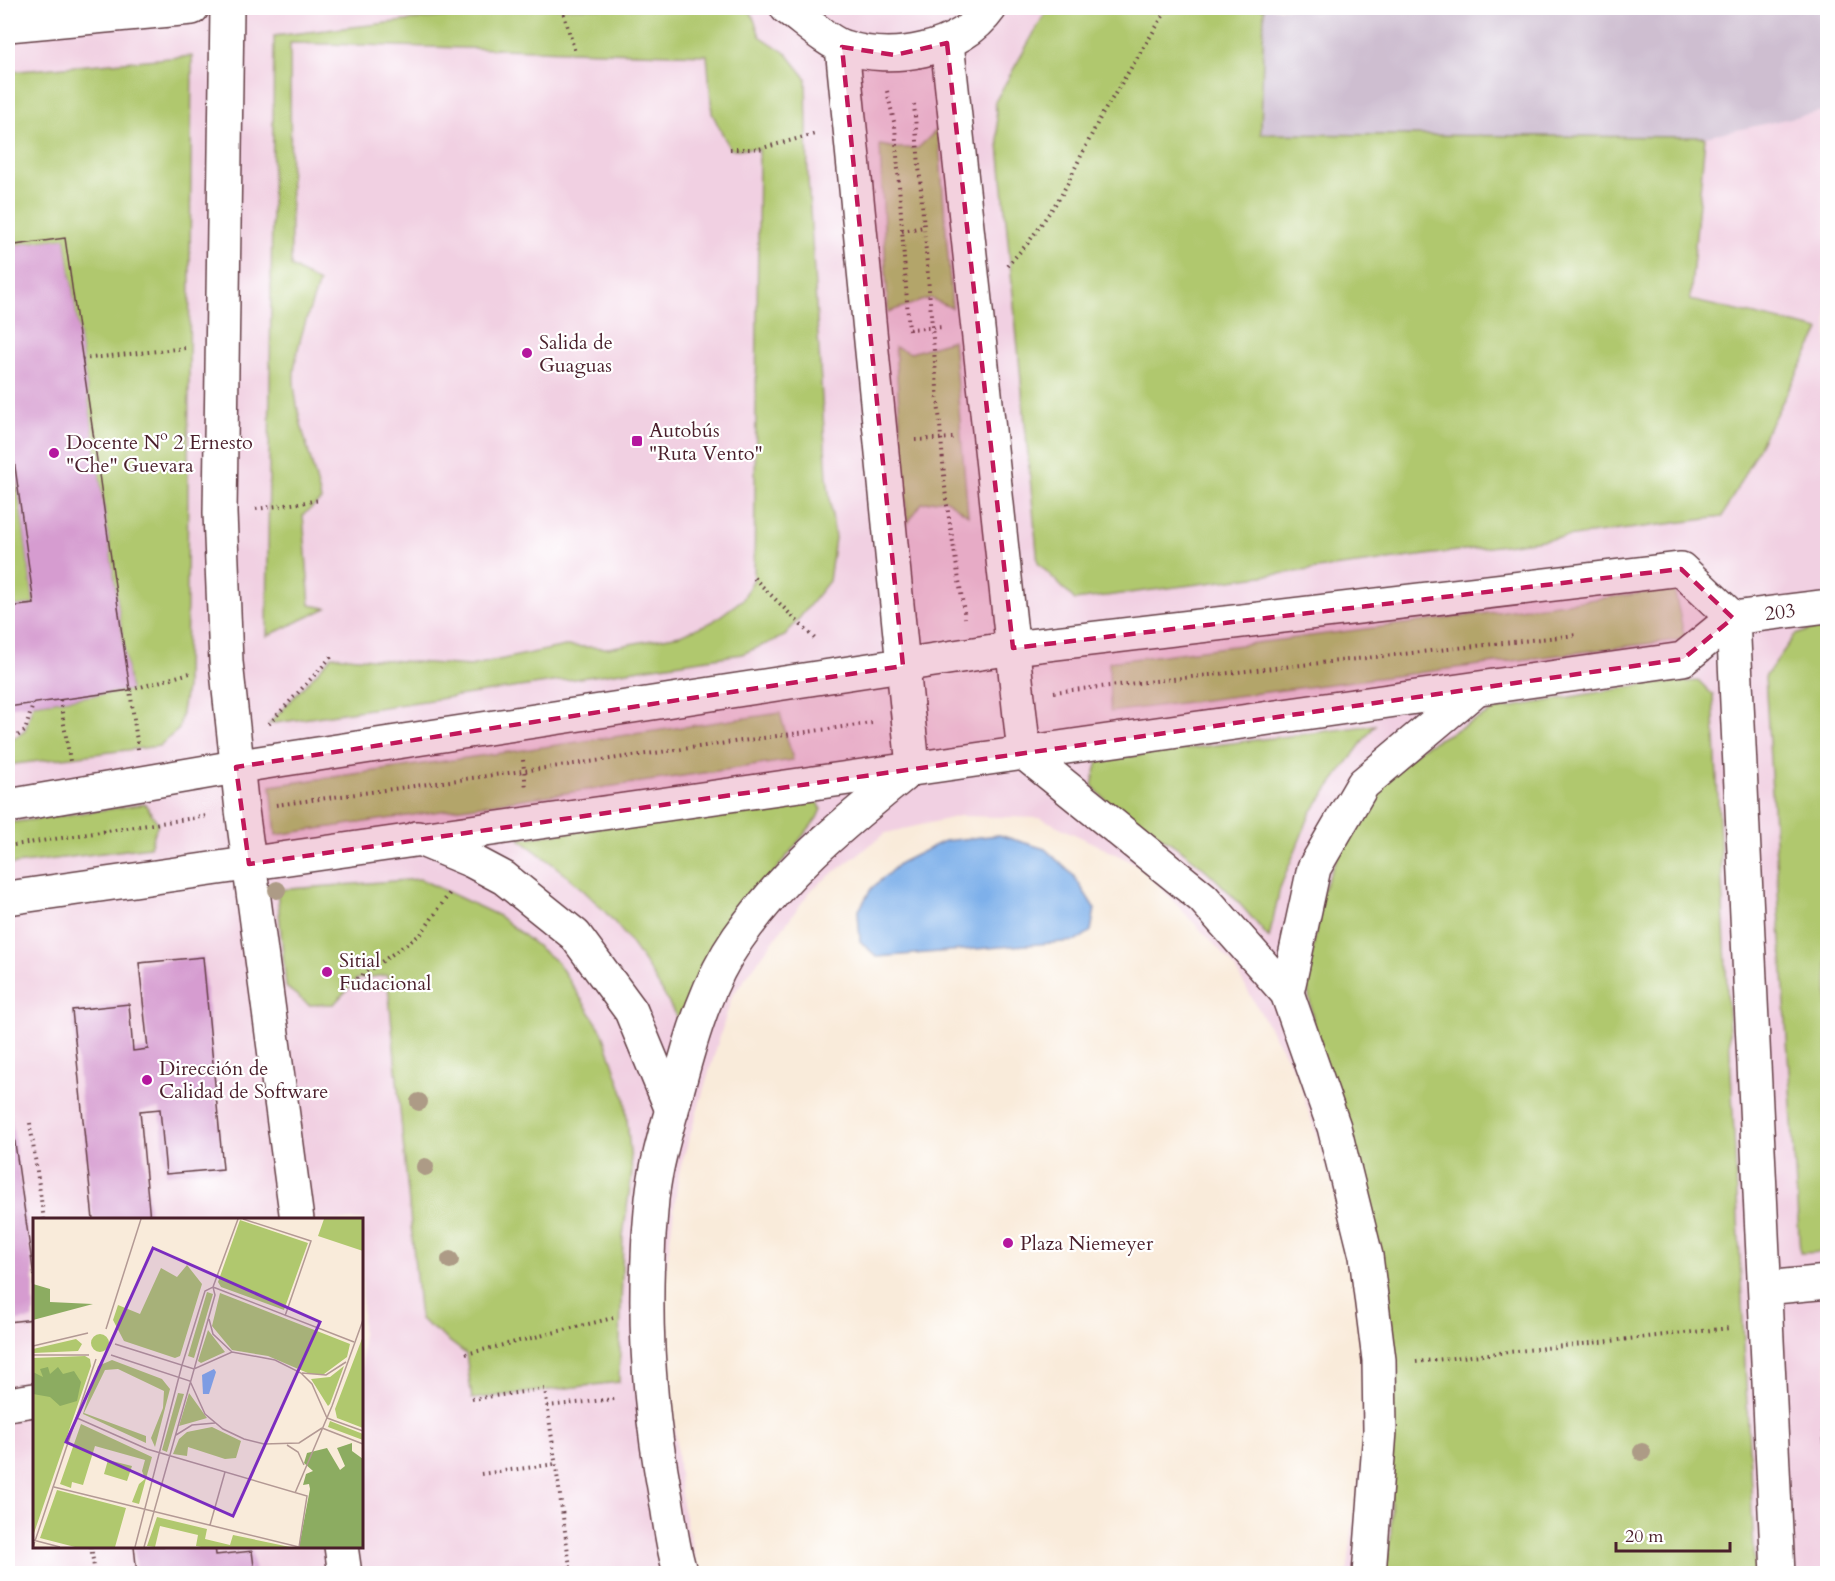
<svg xmlns="http://www.w3.org/2000/svg" width="1835" height="1581" font-family="Cardo,serif">
  <rect width="100%" height="100%" fill="#fff"/>
  <filter id="ink" filterUnits="userSpaceOnUse"><feTurbulence type="fractalNoise" baseFrequency=".0167" numOctaves="2"/><feDisplacementMap in="SourceGraphic" scale="12" xChannelSelector="R" yChannelSelector="G"/><feConvolveMatrix kernelMatrix="1 2 1 2 8 2 1 2 1" color-interpolation-filters="sRGB"/></filter>
  <filter id="wash" filterUnits="userSpaceOnUse"><feTurbulence type="fractalNoise" baseFrequency=".008" numOctaves="4" result="noise"/><feDisplacementMap in="SourceGraphic" scale="24" xChannelSelector="R" yChannelSelector="G"/><feGaussianBlur stdDeviation="1.35" result="paint"/><feColorMatrix in="noise" values="0 0 0 0 0 0 0 0 0 0 0 0 0 0 0 0 0 1.4 0 .05"/><feComposite in="paint" operator="in"/></filter>
  <g filter="url(#wash)">
    <rect width="100%" height="100%" fill="#f9ebda"/>
    <path fill="#f1d0e2" fill-rule="evenodd" d="M 8,8 L 1827,8 L 1827,1573 L 1347,1573 L 1364,1439 L 1358,1301 L 1334,1189 L 1297,1075 L 1231,962 L 1140,866 L 1041,818 L 960,816 L 886,833 L 812,889 L 732,996 L 679,1172 L 662,1297 L 682,1505 L 699,1573 L 8,1574 ZM 34,1220 L 362,1220 L 362,1546 L 34,1546 Z"/>
    <polygon fill="#cebed0" points="1264,8 1827,8 1827,110 1705,137 1260,134"/>
    <g fill="#b0c86e" stroke="#7d744c" stroke-width="1.5">
      <path d="M 519,8 L 746,8 L 752,14 L 760,36 L 787,54 L 806,78 L 808,178 L 827,477 L 835,538 L 829,581 L 785,636 L 742,654 L 269,724 L 332,656 L 470,666 L 565,646 L 608,648 L 680,635 L 712,622 L 743,599 L 754,578 L 759,149 L 730,149 L 712,113 L 707,55 L 290,43 L 291,266 L 319,283 C 310,308 292,357 294,382 C 297,423 313,461 321,500 L 303,515 L 310,605 L 327,608 L 267,636 L 274,36 Z"/>
      <polygon points="1048,8 1264,8 1261,134 1705,137 1690,300 1820,330 1722,517 1075,600 1038,563 995,102"/>
      <polygon points="192,56 186,689 179,729 159,746 8,765 8,742 25,731 33,704 130,690 65,238 8,246 8,72"/>
      <polygon points="938,129 952,308 930,298 888,312 880,145 896,148 918,148"/>
      <polygon points="953,340 968,515 945,499 922,503 907,524 895,347 911,353"/>
      <polygon points="8,416 34,604 8,607"/>
      <polygon points="1674,589 1685,639 1110,712 1109,662"/>
      <polygon points="1827,624 1828,1252 1800,1253 1765,677 1795,635"/>
      <polygon points="1699,681 1713,695 1755,1573 1384,1573 1391,1537 1391,1495 1307,984 1322,893 1338,855 1386,775 1423,747 1495,710 1646,684"/>
      <polygon points="780,713 793,760 276,835 271,786"/>
      <path d="M 1375,725 L 1311,812 L 1280,888 L 1269,938 C 1244,908 1219,879 1188,855 C 1157,830 1115,817 1092,785 L 1098,760 Z"/>
      <path d="M 811,796 L 818,801 L 821,809 L 817,818 L 747,907 L 683,1030 C 638,941 601,897 519,839 Z"/>
      <polygon points="145,804 158,823 150,847 8,865 8,823"/>
      <polygon points="420,879 499,916 558,963 602,1031 625,1099 632,1172 623,1236 619,1382 472,1399 466,1354 420,1319 387,975 357,979 334,1004 309,1005 286,987 277,890"/>
    </g>
    <polygon fill="#7eb0ea" stroke="#64688a" stroke-width="1.5" points="999,835 1045,849 1074,876 1095,909 1091,931 1076,941 877,957 860,941 858,912 871,889 900,863 944,841"/>
    <g id="blocks">
      <g fill="#d69cd0">
        <polygon points="65,238 130,690 8,707 8,607 34,604 8,416 8,246"/>
        <polygon points="203,957 223,1169 166,1174 160,1109 140,1111 150,1220 93,1220 72,1010 129,1004 133,1051 148,1049 139,963"/>
        <polygon points="8,1094 34,1277 34,1319 8,1322"/>
        <polygon points="1828,1413 1828,1470 1826,1470 1821,1414"/>
        <polygon points="134,1546 215,1546 216,1555 252,1551 255,1574 137,1574"/>
      </g>
    </g>
  </g>
  <g filter="url(#ink)">
    <use href="#blocks" fill-opacity="0" stroke="#643e45" stroke-width="1.5"/>
    <g fill="none" stroke-linecap="round" stroke-linejoin="round">
      <g stroke="#643e45" stroke-width="36">
        <g id="minor">
          <polyline points="227,8 220,513 226,662 242,810 297,1220"/>
          <path d="M 787,8 C 802,18 827,42 844,47 C 892,63 960,51 990,8"/>
          <polyline points="8,25 192,8"/>
          <polyline points="947,43 1024,753 1203,898 1287,993 1334,1127 1366,1256 1379,1360 1380,1431 1369,1574"/>
          <polyline points="8,806 259,763 1013,648 1681,569 1733,618 1683,659 8,898"/>
          <polyline points="417,838 472,861 504,878 575,935 631,1011 672,1110"/>
          <polyline points="1287,993 1314,868 1363,784 1476,689"/>
          <polyline points="1765,1288 1828,1282"/>
          <polyline points="8,1404 34,1400"/>
          <polyline points="341,1546 345,1574"/>
          <path d="M 681,1574 C 672,1549 670,1520 665,1493 C 647,1397 642,1298 652,1199 C 656,1161 669,1121 679,1084 C 692,1034 708,981 738,938 C 788,867 847,821 913,767 L 842,47"/>
          <polyline points="1778,1574 1733,618 1828,606"/>
        </g>
      </g>
      <g stroke="#643e45" stroke-width="4" stroke-dasharray="1.5 4.5" stroke-linecap="butt">
        <polyline points="562,8 575,52"/>
        <polyline points="887,91 895,126 909,331"/>
        <polyline points="914,104 946,499 965,618"/>
        <polyline points="730,149 759,149 815,134"/>
        <polyline points="902,231 924,227"/>
        <polyline points="1007,266 1028,243 1061,196 1100,118 1168,8"/>
        <polyline points="909,329 943,327"/>
        <polyline points="82,359 186,348"/>
        <polyline points="915,440 953,438"/>
        <polyline points="8,491 18,490"/>
        <polyline points="256,509 321,500"/>
        <polyline points="754,578 816,640"/>
        <polyline points="1054,692 1577,635"/>
        <polyline points="60,700 70,761"/>
        <polyline points="269,724 332,656"/>
        <polyline points="8,742 25,731 33,704"/>
        <polyline points="138,749 130,690 190,673"/>
        <polyline points="523,760 526,788"/>
        <polyline points="276,805 872,723"/>
        <polyline points="8,846 207,816"/>
        <polyline points="357,979 421,934 451,891"/>
        <polyline points="30,1123 44,1220"/>
        <polyline points="466,1354 613,1318"/>
        <polyline points="1416,1362 1730,1328"/>
        <polyline points="472,1399 545,1389 571,1574"/>
        <polyline points="547,1406 615,1399"/>
        <polyline points="481,1474 556,1464"/>
        <polyline points="91,1546 95,1574"/>
      </g>
      <use href="#minor" stroke="#fff" stroke-width="33"/>
    </g>
    <g fill="#ad9b86">
      <circle cx="277" cy="890" r="9"/>
      <circle cx="419" cy="1102" r="9"/>
      <circle cx="425" cy="1167" r="9"/>
      <circle cx="450" cy="1260" r="9"/>
      <circle cx="1642" cy="1452" r="9"/>
    </g>
  </g>
  <path fill="#c2185b" fill-opacity="0.2" stroke="#c2185b" stroke-width="4.5" stroke-dasharray="12 8" stroke-linejoin="round" d="M 947,43 L 1013,648 L 1681,569 L 1733,618 L 1683,659 L 249,864 L 236,767 L 903,666 L 842,47 L 895,55 Z"/>
  <g fill="#b5179e" stroke="#fff" stroke-width="2">
    <circle cx="527" cy="353" r="6"/>
    <rect x="631" y="435" width="12" height="12" rx="3"/>
    <circle cx="54" cy="453" r="6"/>
    <circle cx="327" cy="972" r="6"/>
    <circle cx="147" cy="1080" r="6"/>
    <circle cx="1008" cy="1243" r="6"/>
  </g>
  <g text-anchor="middle" dominant-baseline="central" stroke-width="4.5" stroke-linejoin="round" paint-order="stroke">
    <g font-size="20" fill="#4a1f2b" stroke="#fff" text-anchor="start">
      <text x="539" y="342">Salida de<tspan x="539" dy="23">Guaguas</tspan></text>
      <text x="649" y="430">Autobús<tspan x="649" dy="23">"Ruta Vento"</tspan></text>
      <text x="66" y="442">Docente Nº 2 Ernesto<tspan x="66" dy="23">"Che" Guevara</tspan></text>
      <text x="339" y="960">Sitial<tspan x="339" dy="23">Fudacional</tspan></text>
      <text x="159" y="1068">Dirección de<tspan x="159" dy="23">Calidad de Software</tspan></text>
      <text x="1020" y="1243">Plaza Niemeyer</text>
    </g>
    <g font-size="20" fill="#4a1f2b" stroke="#fff">
      <text transform="translate(1780 612) rotate(-7)">203</text>
    </g>
  </g>
  <g transform="translate(33 1218)">
    <rect width="330" height="330" fill="#f9ebda"/>
    <path d="M 291,1 L 330,1 L 330,33 L 285,18 ZM 207,2 L 275,25 L 251,92 L 188,69 L 185,64 ZM 154,47 L 169,66 L 147,138 L 142,140 L 91,123 L 80,102 L 85,87 L 107,96 L 128,50 L 144,59 ZM 174,74 L 180,76 L 161,140 L 155,138 ZM 187,75 L 317,126 L 314,139 L 291,156 L 277,156 L 235,138 L 199,132 L 179,108 ZM 175,112 L 192,134 L 168,145 L 165,143 ZM58 125a9 9 0 1 1 18 0a9 9 0 1 1-18 0ZM 330,118 L 330,210 L 304,200 L 302,191 ZM 43,121 L 49,126 L 45,133 L 0,135 L 0,131 ZM 52,138 L 57,141 L 58,148 L 0,318 L 0,140 ZM 79,142 L 129,161 L 137,171 L 122,229 L 118,220 L 130,190 L 131,173 L 85,151 L 72,152 L 51,195 L 113,218 L 113,225 L 50,196 L 65,148 ZM 311,148 L 297,186 L 295,188 L 278,161 L 297,159 ZM 145,175 L 151,176 L 134,234 L 129,232 ZM 156,175 L 174,200 L 146,208 ZM 297,203 L 330,216 L 330,222 L 295,209 ZM 48,206 L 119,239 L 106,286 L 99,284 L 106,266 L 112,261 L 109,253 L 112,242 L 62,228 L 50,267 L 39,264 L 38,270 L 27,266 ZM 179,209 L 208,223 L 203,240 L 192,241 L 155,229 L 154,238 L 140,236 L 146,221 L 154,214 ZM 75,242 L 99,248 L 94,263 L 71,256 ZM 24,272 L 93,290 L 82,329 L 42,329 L 7,320 ZM 124,299 L 174,311 L 172,321 L 197,327 L 200,317 L 257,329 L 168,329 L 163,328 L 165,317 L 127,308 L 122,329 L 114,328 Z" fill="#b0c86e"/>
    <path d="M 0,66 L 17,71 L 17,84 L 60,86 L 0,102 ZM 15,149 L 17,156 L 25,149 L 30,156 L 41,153 L 48,164 L 44,183 L 27,188 L 17,179 L 0,176 L 0,154 L 10,159 L 7,151 ZM 319,225 L 319,233 L 330,241 L 330,329 L 266,329 L 277,271 L 276,266 L 270,267 L 273,256 L 280,253 L 271,245 L 274,235 L 294,230 L 307,252 L 312,248 L 304,230 Z" fill="#8cac61"/>
    <path d="M 181,151 L 183,154 L 176,176 L 170,176 L 169,157 Z" fill="#7eb0ea"/>
    <path fill="none" stroke="#b39994" stroke-width="1.5" d="M 205,1 L 180,69 L 321,124M 210,1 L 278,23 L 252,98M 176,101 L 180,116 L 199,134M 73,111 L 108,1M 82,126 L 161,151 L 199,134 L 242,142 L 268,155 L 279,166 L 294,200M 0,128 L 55,115M 0,137 L 56,137M 78,137 L 157,163 L 172,196 L 190,211 L 211,221 L 231,226 L 266,225 L 289,210M 269,155 L 293,157 L 313,144M 44,200 L 114,231 L 274,278 L 266,329M 294,200 L 330,213M 289,210 L 330,226M 143,217 L 159,207 L 182,205M 254,227 L 265,234 L 271,247M 21,269 L 266,329M 262,275 L 299,188 L 330,102M 177,307 L 192,254M 0,322 L 27,329M 0,329 L 63,141M 102,329 L 149,147 L 172,73 L 180,69 L 182,77 L 111,329"/>
    <path fill="#7b2cbf" fill-opacity="0.15" stroke="#7b2cbf" stroke-width="3" d="M 120,30 L 287,104 L 200,298 L 33,224 Z"/>
    <rect width="330" height="330" fill="none" stroke="#4a1f2b" stroke-width="3"/>
  </g>
  <rect width="1835" height="1581" fill="none" stroke="#fff" stroke-width="30"/>
  <path d="M1616 1542v9h114v-9" fill="none" stroke="#4a1f2b" stroke-width="3"/>
  <text x="1625" y="1542" font-size="18" fill="#4a1f2b" stroke="#ffffff" stroke-width="4.5" paint-order="stroke">20 m</text>
</svg>
